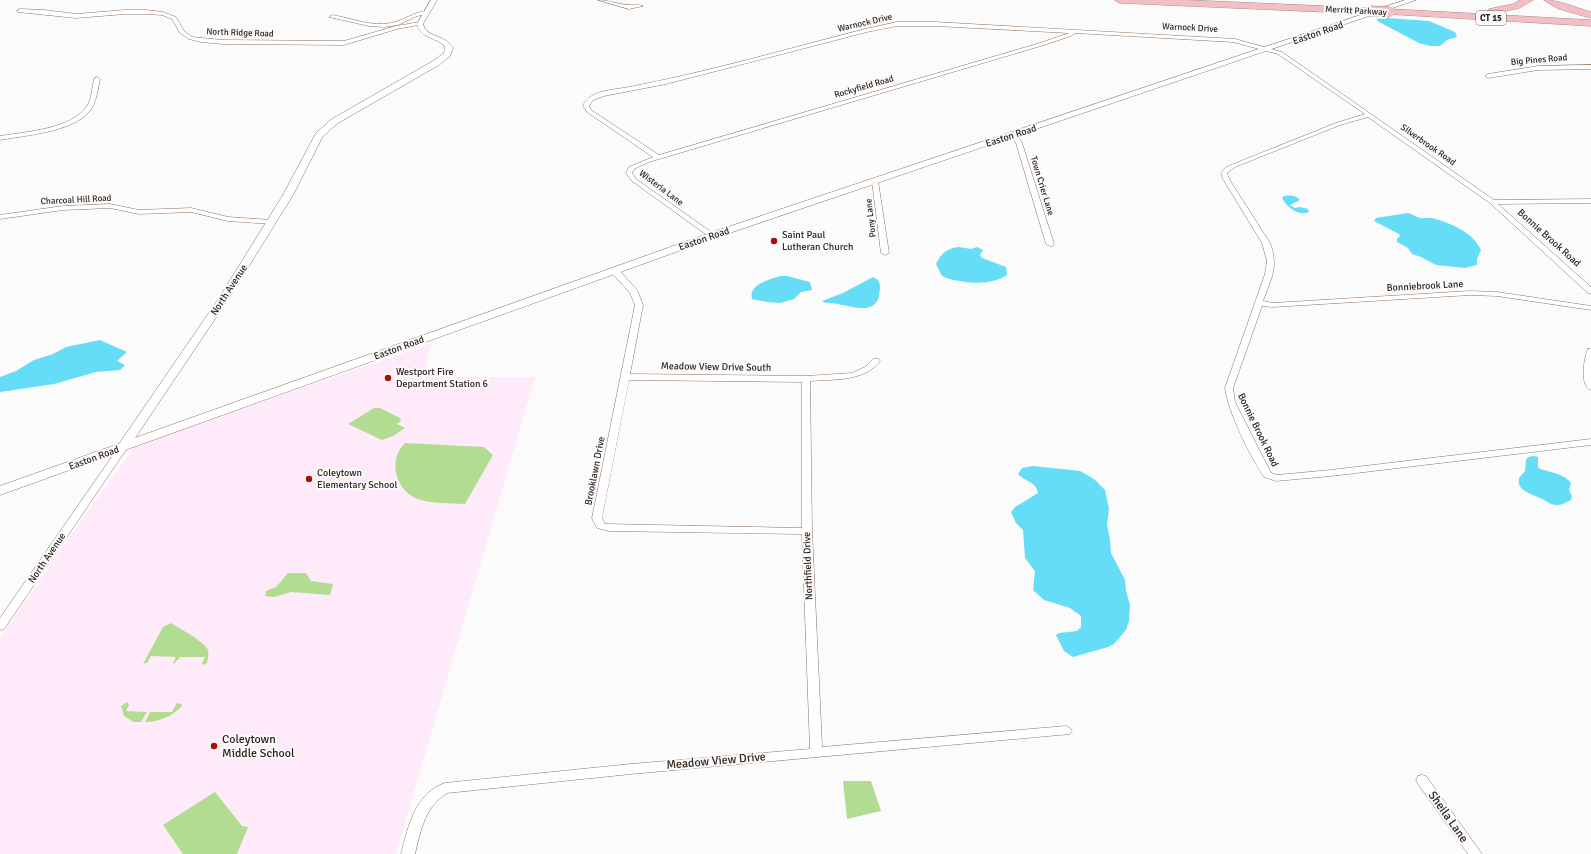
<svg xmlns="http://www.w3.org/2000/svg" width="1591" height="854" font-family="Signika,sans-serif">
  <rect width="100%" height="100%" fill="#fbfbfb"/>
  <polygon fill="#feeaf9" points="432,343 422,377 535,377 396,854 0,854 0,638 88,511 135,446"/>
  <g fill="#b1dc91">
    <polygon points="374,408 380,408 400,418 401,421 397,424 405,428 393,436 382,440 348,424"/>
    <path d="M 405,443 L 484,447 L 493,455 L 465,504 C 451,503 435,504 421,500 C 397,494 386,461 405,443 Z"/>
    <polygon points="288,573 306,573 311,581 333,584 330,595 291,592 274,597 265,596 266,591 276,587"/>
    <path d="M 171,623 C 179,628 205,642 208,650 C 209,654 208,659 207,663 L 203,665 L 202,663 L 205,657 L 180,657 L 174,664 L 173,663 L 176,657 L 151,656 L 147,663 L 143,664 L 163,627 Z"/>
    <polygon points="127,702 129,705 126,711 147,712 141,722 134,722 124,716 121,706"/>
    <path d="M 177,703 L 181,704 L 182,706 C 173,716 159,722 145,722 L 150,712 L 172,712 Z"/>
    <polygon points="843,781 871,781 881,811 847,819"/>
    <polygon points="215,792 242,826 248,827 237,854 183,854 163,825"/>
  </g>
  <g fill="#65ddf7">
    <polygon points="1388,18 1429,21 1455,32 1457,37 1447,40 1440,46 1430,46 1419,43 1379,22 1376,19"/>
    <path d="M 1284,196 C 1290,195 1296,195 1300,200 L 1290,205 L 1295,208 L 1300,207 L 1308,209 L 1309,212 C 1298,217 1286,206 1282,198 Z"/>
    <path d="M 1408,213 C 1412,214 1416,217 1420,218 C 1424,219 1428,217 1432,218 C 1450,223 1473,232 1481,250 L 1477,259 L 1477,265 L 1465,268 L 1436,265 L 1421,257 L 1412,254 L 1408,248 L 1397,242 L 1397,239 L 1400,236 L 1399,234 L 1374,221 L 1376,218 Z"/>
    <path d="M 959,247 L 971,249 L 977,247 L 983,250 L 980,255 L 982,258 L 1006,267 L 1007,275 C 992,286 959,284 942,276 L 936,264 C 941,253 948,248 959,247 Z"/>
    <path d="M 781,276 L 787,276 L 810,282 L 812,290 L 801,292 L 794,299 L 780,303 L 767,302 L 752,299 C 748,284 771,279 781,276 Z"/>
    <path d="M 873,277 L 878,280 C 881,285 880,290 879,295 C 876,320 839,301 826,303 L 822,301 L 843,293 Z"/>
    <polygon points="100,340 127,352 117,361 125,365 120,370 96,372 54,384 0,392 0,377 16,371 34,360 53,354 66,347"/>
    <path d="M 1534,456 L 1538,457 L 1538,467 L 1540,469 C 1550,472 1565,474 1571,483 L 1569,490 L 1572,496 L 1571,500 C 1566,502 1561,506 1556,505 C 1550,505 1547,501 1542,499 C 1533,494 1516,492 1519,478 L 1525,471 L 1526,460 L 1528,457 Z"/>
    <path d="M 1033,466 L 1080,471 L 1094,479 L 1105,490 L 1109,509 L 1107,524 L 1110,540 L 1111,553 L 1125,580 L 1126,591 L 1130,605 L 1129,621 L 1126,630 L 1114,644 L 1108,647 L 1073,657 L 1064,651 L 1056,635 L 1059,633 L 1077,631 L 1081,627 L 1081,616 L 1070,608 L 1044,600 L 1033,590 L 1035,571 L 1025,558 L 1023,530 L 1016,523 L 1011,512 L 1015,507 L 1038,493 C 1036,481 1025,482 1018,474 L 1022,468 Z"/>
  </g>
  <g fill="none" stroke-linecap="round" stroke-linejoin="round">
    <g stroke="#8c7260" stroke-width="1">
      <g id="minor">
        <path d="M 598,0 C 609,0 619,5 630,5 C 635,6 638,4 643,6 L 629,9 Z"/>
        <polygon points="20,9 44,10 76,14 125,10 146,10 163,12 176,17 184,31 192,37 223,40 344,41 396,26 420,22 423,24 397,29 344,45 223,44 201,42 189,39 180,33 172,19 162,15 146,14 125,14 76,18 18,12 17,11"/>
        <path d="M 426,11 L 428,12 L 428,14 L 417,16 L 398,25 L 384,27 L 369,26 L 329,17 L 332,15 C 351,18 371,27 391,23 C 403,21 413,12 426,11 Z"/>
        <path d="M 897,22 L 935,22 L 1235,39 L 1282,52 L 1494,200 L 1591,199 L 1591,203 L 1498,204 L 1591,287 L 1591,293 L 1588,293 L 1490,203 L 1368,117 L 1340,125 L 1235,167 L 1227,173 L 1229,179 L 1270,243 C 1279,267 1271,279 1263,301 L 1273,303 L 1470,291 L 1497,292 L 1591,306 L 1591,310 L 1497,296 L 1470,295 L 1273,307 L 1262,306 L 1233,388 L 1235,402 L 1271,473 L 1277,475 L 1331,470 L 1591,439 L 1591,445 L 1331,476 L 1276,481 L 1264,477 C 1250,456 1228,412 1225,388 L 1265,274 L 1267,261 L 1262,243 L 1223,179 L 1221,173 L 1225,168 L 1231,165 L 1336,123 L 1365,114 L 1278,54 L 1233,42 L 1075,33 L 1071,36 L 1044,45 L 649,162 L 634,169 L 632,173 L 636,179 L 714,234 L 714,238 L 711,238 L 632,181 L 626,173 L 629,167 L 653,157 L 587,112 L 583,106 C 589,90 614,90 629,87 C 708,72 787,49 865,29 ZM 897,26 L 935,26 L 1069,33 L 1040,43 L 659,155 L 591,110 L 589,106 L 593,100 L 604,96 L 666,84 L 867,32 Z"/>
        <polygon points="1591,65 1591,69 1538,70 1488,78 1485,76 1488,74 1538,66"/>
        <path d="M 97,77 L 100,79 C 98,88 97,98 93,106 C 80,132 26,135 0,140 L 0,136 C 25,132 72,129 87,106 C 92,99 92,87 94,79 Z"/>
        <path d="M 1010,134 C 1016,132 1019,138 1022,143 L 1054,244 L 1053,246 L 1050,246 L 1046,244 L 1016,143 L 1009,135 Z"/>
        <polygon points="875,179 878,181 889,253 885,255 881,253 872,181"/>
        <polygon points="110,204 139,210 191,208 228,217 272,220 276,222 272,224 228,221 191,212 139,214 110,208 63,210 0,219 0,215 63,206"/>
        <path d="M 612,269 L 618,269 L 637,290 L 643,305 L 630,374 L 806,376 L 852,373 L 865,367 L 873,359 L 879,359 L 880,361 C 864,382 834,379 810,381 L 812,531 L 822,747 L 1066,726 L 1070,728 L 1072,731 L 1070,734 L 631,774 L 447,793 C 425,807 421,829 415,854 L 401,854 C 408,827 415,793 445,783 L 631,764 L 810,749 L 802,534 L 609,531 L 597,528 L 592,518 L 635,305 L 630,293 L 612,273 ZM 629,380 L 802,382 L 802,528 L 605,524 L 602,518 Z"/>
        <path d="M 1588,349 L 1591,349 L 1591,390 C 1579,386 1584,358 1588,349 Z"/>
        <polygon points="123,444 128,447 4,629 0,630 0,618 120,445"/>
        <polygon points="1422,775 1426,776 1482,854 1468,854 1418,784 1416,780 1418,776"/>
      </g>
    </g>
    <g stroke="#8c7260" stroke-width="1">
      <path id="tertiary" d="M 431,0 L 437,0 L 423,24 C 426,38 445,34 453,48 L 450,56 L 439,65 L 338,123 L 323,136 L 293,195 L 229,298 L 127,450 L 119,450 L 117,447 L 219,298 L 283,195 L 316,133 L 332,119 L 433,61 L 444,53 L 445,48 L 444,45 C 434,37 420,38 417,24 Z"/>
    </g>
    <g stroke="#8c7260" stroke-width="1">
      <polygon id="secondary" points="1405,0 1416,0 715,238 0,495 0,486 707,234"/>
    </g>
    <g stroke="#ae888a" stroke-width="1">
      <g id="motorway">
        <polygon points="1115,0 1185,0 1370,8 1375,11 1370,14 1120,3"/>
        <polygon points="1521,0 1533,0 1519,8 1492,14 1487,11 1489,9 1513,4"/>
        <path d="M 1544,0 C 1560,0 1576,8 1591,12 L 1591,18 L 1559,9 Z"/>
        <polygon points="1390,9 1591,20 1591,26 1387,14 1385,12"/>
      </g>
    </g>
    <use href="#minor" fill="#fff" fill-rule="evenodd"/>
    <use href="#tertiary" fill="#fff" fill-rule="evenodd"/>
    <use href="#secondary" fill="#fff" fill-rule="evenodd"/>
    <use href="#motorway" fill="#f3bfc6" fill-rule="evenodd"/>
    <g stroke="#ae888a" stroke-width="11" stroke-linecap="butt">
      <polyline id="motorway-bridge" points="1370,11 1390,12"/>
    </g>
    <use href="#motorway-bridge" stroke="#f3bfc6" stroke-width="10"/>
  </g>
  <g fill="#a61207" stroke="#fbfbfb" stroke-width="1.5">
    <circle cx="774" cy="241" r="4"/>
    <circle cx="388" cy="378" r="4"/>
    <circle cx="309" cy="479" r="4"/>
    <circle cx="214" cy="746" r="4"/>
  </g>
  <g text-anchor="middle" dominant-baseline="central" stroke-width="4" stroke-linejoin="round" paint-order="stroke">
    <g font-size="9" fill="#2e231c" stroke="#fbfbfb">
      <text transform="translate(1356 11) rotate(3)">Merritt Parkway</text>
      <text transform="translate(865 23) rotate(-13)">Warnock Drive</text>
      <text transform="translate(1190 28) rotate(3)">Warnock Drive</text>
      <text transform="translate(240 33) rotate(2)">North Ridge Road</text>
      <text transform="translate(1539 60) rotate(-5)">Big Pines Road</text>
      <text transform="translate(864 87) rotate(-16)">Rockyfield Road</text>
      <text transform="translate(1428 145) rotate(35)">Silverbrook Road</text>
      <text transform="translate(1042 186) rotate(73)">Town Crier Lane</text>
      <text transform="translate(661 188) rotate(37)">Wisteria Lane</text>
      <text transform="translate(76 200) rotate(-3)">Charcoal Hill Road</text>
      <text transform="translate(871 218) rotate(-97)">Pony Lane</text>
    </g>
    <rect fill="#fbfbfb" stroke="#6c645f" stroke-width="1" x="1476" y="11" width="30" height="14" rx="3"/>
    <g font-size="9" font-weight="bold" fill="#2e231c">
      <text x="1491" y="18">CT 15</text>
    </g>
    <g font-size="10" fill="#2e231c" stroke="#fbfbfb">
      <text transform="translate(1318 33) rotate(-19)">Easton Road</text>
      <text transform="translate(1011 136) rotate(-18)">Easton Road</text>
      <text transform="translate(1549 238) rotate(42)">Bonnie Brook Road</text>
      <text transform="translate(704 239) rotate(-19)">Easton Road</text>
      <text transform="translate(1425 286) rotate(-3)">Bonniebrook Lane</text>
      <text transform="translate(229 290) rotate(-57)">North Avenue</text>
      <text transform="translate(399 348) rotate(-20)">Easton Road</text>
      <text transform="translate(716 367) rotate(1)">Meadow View Drive South</text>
      <text transform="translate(1258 430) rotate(64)">Bonnie Brook Road</text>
      <text transform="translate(94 458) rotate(-20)">Easton Road</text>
      <text transform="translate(595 471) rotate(-79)">Brooklawn Drive</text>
      <text transform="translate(47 558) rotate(-56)">North Avenue</text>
      <text transform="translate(808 566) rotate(-92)">Northfield Drive</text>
    </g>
    <g font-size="10" fill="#2e231c" stroke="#fbfbfb" text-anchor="start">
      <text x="782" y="235">Saint Paul<tspan x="782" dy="12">Lutheran Church</tspan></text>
      <text x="396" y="372">Westport Fire<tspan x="396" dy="12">Department Station 6</tspan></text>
      <text x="317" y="473">Coleytown<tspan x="317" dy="12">Elementary School</tspan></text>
    </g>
    <g font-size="12" fill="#2e231c" stroke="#fbfbfb" text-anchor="start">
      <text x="222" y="739">Coleytown<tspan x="222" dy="14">Middle School</tspan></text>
    </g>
    <g font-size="12" fill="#2e231c" stroke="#fbfbfb">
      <text transform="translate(716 761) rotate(-5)">Meadow View Drive</text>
      <text transform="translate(1448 817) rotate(55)">Sheila Lane</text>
    </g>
  </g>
</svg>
